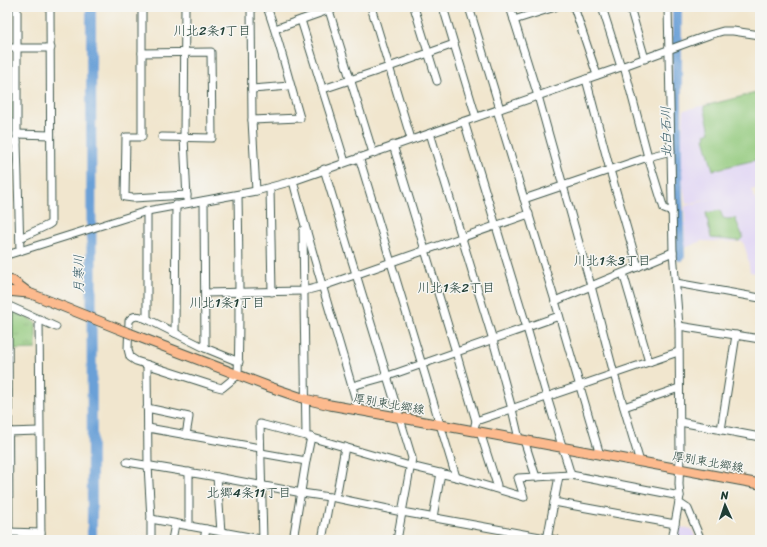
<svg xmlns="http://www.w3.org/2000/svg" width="767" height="547" font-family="Sriracha,'Klee One',sans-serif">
  <defs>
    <pattern id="park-tufts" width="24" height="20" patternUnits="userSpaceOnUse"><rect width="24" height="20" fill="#92c97b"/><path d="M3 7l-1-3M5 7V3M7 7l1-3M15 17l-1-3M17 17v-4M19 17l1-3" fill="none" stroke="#77a466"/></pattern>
  </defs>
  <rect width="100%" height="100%" fill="#f6f6f2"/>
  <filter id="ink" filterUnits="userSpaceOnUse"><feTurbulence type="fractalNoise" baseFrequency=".025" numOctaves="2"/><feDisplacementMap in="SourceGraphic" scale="8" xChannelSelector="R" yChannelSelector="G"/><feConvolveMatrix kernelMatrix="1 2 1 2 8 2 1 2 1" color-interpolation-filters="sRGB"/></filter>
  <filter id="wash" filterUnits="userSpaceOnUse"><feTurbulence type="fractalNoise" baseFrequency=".012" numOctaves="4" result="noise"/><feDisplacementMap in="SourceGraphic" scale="16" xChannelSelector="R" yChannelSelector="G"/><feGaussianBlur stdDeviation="0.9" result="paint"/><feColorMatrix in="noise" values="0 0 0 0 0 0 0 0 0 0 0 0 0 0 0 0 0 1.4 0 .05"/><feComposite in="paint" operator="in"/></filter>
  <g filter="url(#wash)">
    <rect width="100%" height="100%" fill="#f1e6ce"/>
    <g fill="#e0d4f4">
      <polygon points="760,92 760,188 751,190 760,210 760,274 750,272 747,254 743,242 701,241 685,248 685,206 712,199 686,204 682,179 681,144 684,110"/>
      <polygon points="679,527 692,529 696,540 677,540"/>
    </g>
    <g fill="#92c97b" stroke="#588358">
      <polygon points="760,92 760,159 713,170 704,138 706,137 705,134 710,132 704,106"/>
      <polygon points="720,210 723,218 728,219 735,218 743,237 739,241 711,238 706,213"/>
    </g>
    <g fill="url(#park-tufts)" stroke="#588358">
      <rect x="7" y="76" width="6" height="63"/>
      <polygon points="13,311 34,321 36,324 36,349 11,350 11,313"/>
    </g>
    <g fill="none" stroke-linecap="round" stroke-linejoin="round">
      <g stroke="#6aa0d7" stroke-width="10">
        <polyline points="91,7 92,540"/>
        <polyline points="677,7 677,168 680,256"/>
      </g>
    </g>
  </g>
  <g filter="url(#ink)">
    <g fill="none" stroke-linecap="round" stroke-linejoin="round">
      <g stroke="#3e564b" stroke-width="9">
        <g id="minor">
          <polyline points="17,7 17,142 20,251"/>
          <polyline points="142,7 142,137 126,137 125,197 133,198 187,195"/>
          <polyline points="185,7 184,138 187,199"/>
          <polyline points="251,7 252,120 256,191"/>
          <polyline points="328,7 373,153"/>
          <polyline points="371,7 411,139"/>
          <polyline points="414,7 437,81"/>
          <polyline points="443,7 476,117"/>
          <polyline points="469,7 500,109"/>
          <polyline points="510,7 538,96 591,286 614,374 640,462"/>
          <polyline points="574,7 597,75"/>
          <polyline points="602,7 621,67"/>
          <polyline points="630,7 645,59"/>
          <polyline points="668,7 672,202 673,252 679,326 680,456 679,484 680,496 672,540"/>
          <polyline points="301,20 345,162"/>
          <polyline points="514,20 555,7"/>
          <polyline points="275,29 337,7"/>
          <polyline points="7,48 51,48"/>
          <polyline points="142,53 211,52 212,138 162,137"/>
          <polyline points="624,66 648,157 664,209 672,212"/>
          <polyline points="586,79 610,170 638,267"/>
          <polyline points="252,89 290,86"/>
          <polyline points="323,89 389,67 454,44"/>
          <polyline points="497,110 555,301 600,455"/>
          <path d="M 252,120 L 300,118 C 289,81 280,43 267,7"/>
          <polyline points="464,121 527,328 547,397 571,475"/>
          <polyline points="430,133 493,340 512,409 519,439"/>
          <polyline points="17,134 50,135"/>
          <polyline points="7,142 17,142"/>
          <polyline points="393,145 456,352 476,421"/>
          <polyline points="359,157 456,477"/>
          <polyline points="324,169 412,458 397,540"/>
          <path d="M 293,181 C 313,258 337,334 359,411"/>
          <polyline points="270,188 272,292"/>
          <path d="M 238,195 C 239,255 240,315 238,375 L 222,388 L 214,386 L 136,361 L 130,357 L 128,349 L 129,321 C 134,313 141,317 147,319 L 205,348 L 239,362"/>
          <polyline points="524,199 648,157 671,151"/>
          <polyline points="204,201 205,348"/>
          <polyline points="303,230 306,436"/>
          <polyline points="20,238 48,225 51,223 50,7"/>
          <polyline points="7,255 147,211 256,191 293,181 621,67 709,35 723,31 733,31 760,35"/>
          <polyline points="623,273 649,362"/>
          <polyline points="676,283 760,298"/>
          <polyline points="205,293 304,291 323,286 529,214"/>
          <polyline points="555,301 673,252"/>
          <polyline points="7,305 56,327"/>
          <polyline points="8,305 9,540"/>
          <polyline points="39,319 41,540"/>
          <polyline points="147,319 147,211"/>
          <polyline points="679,326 760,339"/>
          <polyline points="175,333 176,205"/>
          <polyline points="147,365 148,465 151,519 151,540"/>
          <polyline points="352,386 388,376 559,316"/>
          <polyline points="624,407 679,388"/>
          <polyline points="147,408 189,417 186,435"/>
          <polyline points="680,422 760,437"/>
          <polyline points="475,425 476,421 678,352"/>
          <polyline points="148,428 260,448"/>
          <polyline points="721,430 736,335"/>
          <polyline points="7,432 39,431"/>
          <polyline points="480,432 497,485 495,488"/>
          <polyline points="524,440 536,477"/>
          <polyline points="261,453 306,461"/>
          <polyline points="127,462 217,477 302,493 336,498 402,512 557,540"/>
          <polyline points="189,472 189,526"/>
          <polyline points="217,477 221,532"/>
          <polyline points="336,498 345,447"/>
          <polyline points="554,502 675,524"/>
          <polyline points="679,503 688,509 701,540"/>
          <polyline points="433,517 441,473"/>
          <polyline points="151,519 266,540"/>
          <polyline points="7,532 41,533"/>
          <polyline points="172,540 175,524"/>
          <polyline points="204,540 206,529"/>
          <polyline points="263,540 260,424 306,436 410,466 456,477 524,497 518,478 571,475 680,496"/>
          <polyline points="293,540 306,461 311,437"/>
          <polyline points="322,540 330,497"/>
          <polyline points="547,540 559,476"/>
        </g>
      </g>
      <g stroke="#3e564b" stroke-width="11">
        <g id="major">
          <polyline points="7,280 13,281 29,293 54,303"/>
          <polyline points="7,291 28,293"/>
          <polyline points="134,335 267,386 305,399 330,405 474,431 760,484"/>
        </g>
      </g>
      <use href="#minor" stroke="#fff" stroke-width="7"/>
      <use href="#major" stroke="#fcba8e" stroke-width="9"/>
      <g stroke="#3e564b" stroke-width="11" stroke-linecap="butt">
        <polyline id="major-bridge" points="54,303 134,335"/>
      </g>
      <use href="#major-bridge" stroke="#fcba8e" stroke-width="9"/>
    </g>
  </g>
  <g text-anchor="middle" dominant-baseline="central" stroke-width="3" stroke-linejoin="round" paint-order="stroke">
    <g font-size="12" fill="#1f3d34" stroke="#f6f6f2">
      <text transform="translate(389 404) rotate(10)">厚別東北郷線</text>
      <text transform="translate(708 462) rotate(10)">厚別東北郷線</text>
    </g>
    <g font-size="13" fill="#1f3d34" stroke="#f6f6f2">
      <text x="212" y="30">川北2条1丁目</text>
      <text x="612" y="260">川北1条3丁目</text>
      <text x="456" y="287">川北1条2丁目</text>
      <text x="227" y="302">川北1条1丁目</text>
      <text x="249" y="492">北郷4条11丁目</text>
    </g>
    <g font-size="13" font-style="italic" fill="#365b65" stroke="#f6f6f2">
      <text transform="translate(666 132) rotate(-91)">北白石川</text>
      <text transform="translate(78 274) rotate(-90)">月寒川</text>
    </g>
  </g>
  <rect width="767" height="547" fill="none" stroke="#f6f6f2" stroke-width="24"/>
  <g transform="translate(725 505) rotate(357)" stroke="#f6f6f2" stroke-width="3" paint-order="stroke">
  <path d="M0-3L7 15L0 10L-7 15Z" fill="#1f3d34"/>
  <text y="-6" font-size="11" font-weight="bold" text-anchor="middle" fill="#1f3d34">N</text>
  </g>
</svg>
